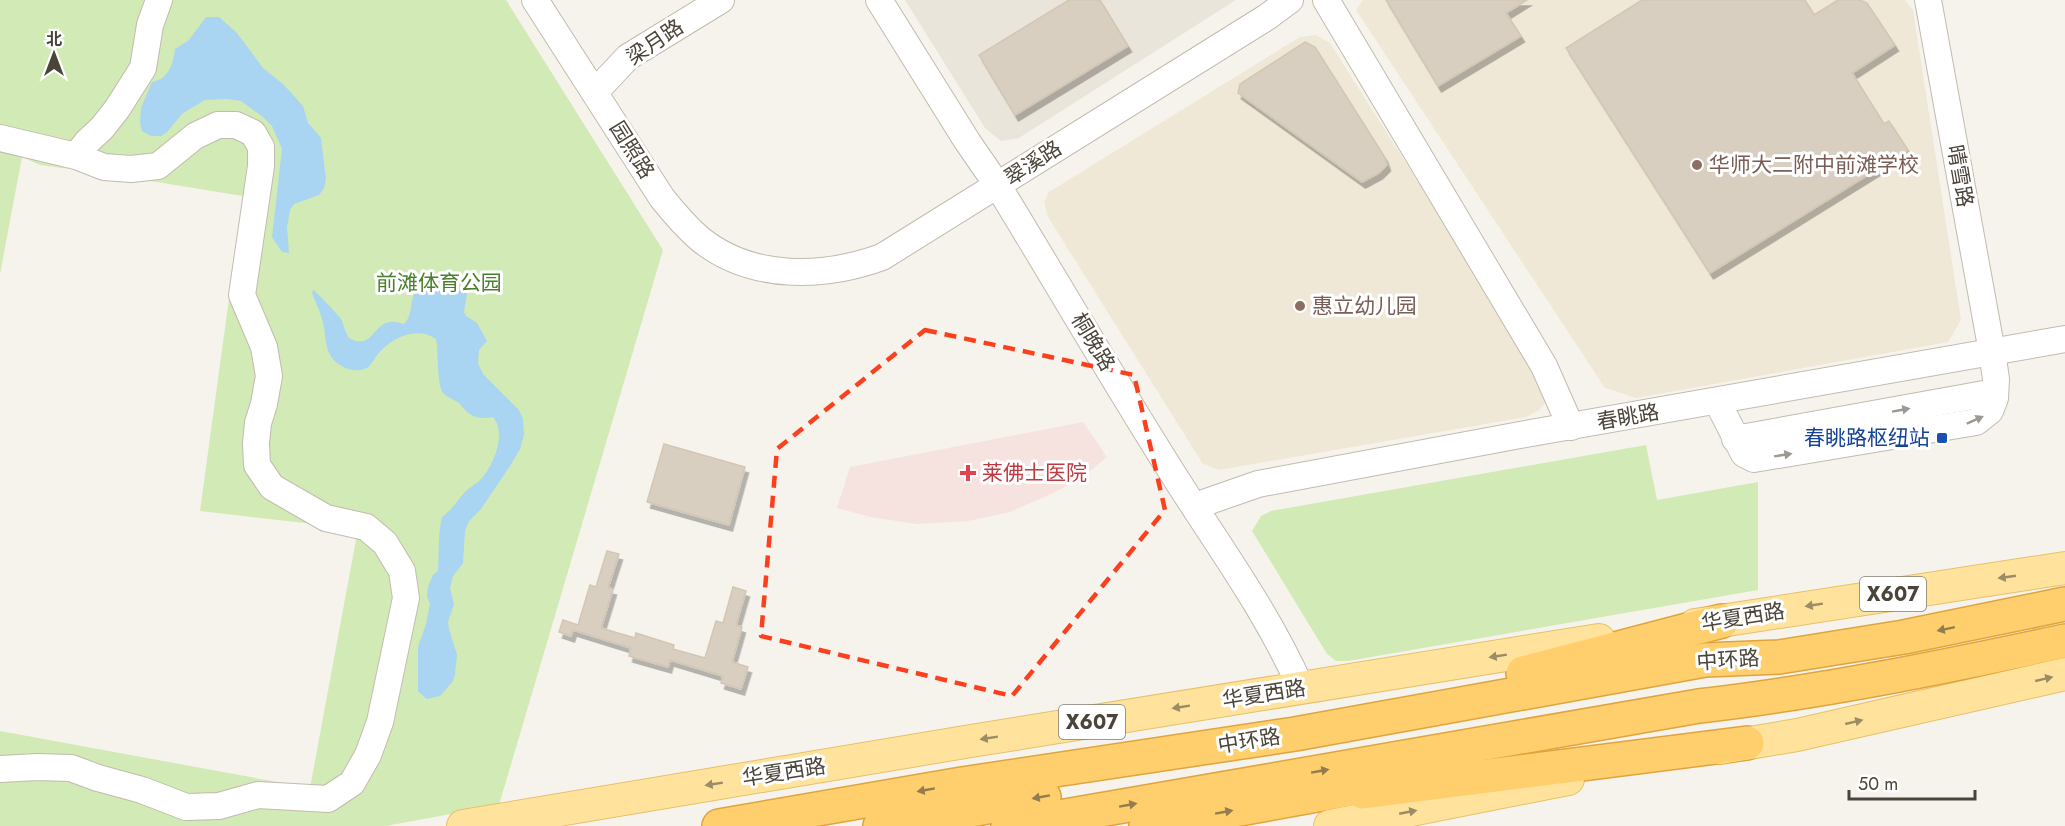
<svg xmlns="http://www.w3.org/2000/svg" width="2065" height="826" font-family="Jost,'Noto Sans SC',sans-serif">
  <defs>
    <filter id="shadow"><feDropShadow dx="3.5" dy="6" stdDeviation="0" flood-color="#0004"/></filter>
  </defs>
  <rect width="100%" height="100%" fill="#f6f3ec"/>
  <polygon fill="#eae5da" points="905,0 1236,0 1019,138 1001,141 985,128"/>
  <g fill="#efe8d6">
    <polygon points="1363,0 1905,0 1913,10 1961,320 1948,342 1636,398 1605,388 1356,10"/>
    <polygon points="1316,35 1330,43 1552,394 1539,410 1526,417 1219,470 1203,464 1048,217 1044,202 1049,192 1300,37"/>
  </g>
  <polygon fill="#f6e3e0" points="1083,422 1107,457 1082,478 1051,494 1010,512 968,521 917,524 870,517 837,508 850,467"/>
  <g fill="#d2eab5">
    <polygon points="0,0 506,0 663,250 499,805 386,826 0,826 0,731 310,788 358,529 200,511 243,196 107,174 40,165 22,157 0,274"/>
    <polygon points="1646,445 1657,500 1758,482 1758,590 1348,661 1336,661 1327,654 1252,531 1261,516 1271,511"/>
  </g>
  <g fill="#a9d4f2">
    <path d="M 206,17 L 219,17 L 237,33 L 263,68 L 283,84 L 303,106 L 308,123 L 321,138 L 326,179 L 324,188 L 319,195 L 294,204 L 290,210 L 287,227 L 289,253 L 282,252 L 272,237 L 282,149 L 272,126 L 263,117 L 241,101 L 227,99 L 205,100 L 183,113 L 167,132 L 161,136 L 151,136 L 142,131 L 140,123 L 141,108 L 152,82 C 169,79 173,64 175,49 L 189,40 Z"/>
    <path d="M 427,283 L 443,286 L 450,283 L 467,293 L 464,312 L 466,316 L 477,323 L 487,341 L 479,350 L 478,363 L 483,374 L 519,410 L 523,419 L 524,435 L 520,449 L 510,466 L 481,509 L 469,521 L 465,531 L 463,563 L 453,576 L 450,588 L 454,604 L 448,622 L 449,629 L 457,655 L 455,674 L 453,681 L 440,696 L 427,699 L 418,691 L 418,647 L 426,624 L 430,604 L 427,596 L 428,587 L 433,575 L 438,571 C 439,554 438,532 442,517 C 452,510 456,502 464,493 C 469,487 477,484 482,478 C 494,463 507,434 493,417 C 477,420 469,416 460,404 C 457,400 449,399 444,394 C 436,385 439,353 436,339 C 417,326 392,337 378,354 C 374,358 372,365 367,368 C 354,374 337,367 330,355 C 324,344 326,331 322,319 C 320,310 315,302 312,293 L 313,290 C 316,291 338,315 341,319 C 344,325 345,332 349,338 C 372,351 373,324 390,322 C 394,321 399,323 404,324 C 417,311 404,294 427,283 Z"/>
  </g>
  <g fill="#d8cfc1" stroke="#d3c7b4" stroke-width="1.5" filter="url(#shadow)">
    <polygon points="1069,0 1100,0 1128,46 1015,115 979,55"/>
    <polygon points="1386,0 1527,0 1506,13 1521,36 1438,86"/>
    <polygon points="1642,0 1805,0 1814,15 1838,0 1860,0 1867,3 1895,45 1852,73 1884,124 1889,121 1908,150 1710,273 1566,48"/>
    <polygon points="1305,42 1315,47 1384,156 1387,165 1379,173 1362,182 1238,93 1240,84"/>
    <polygon points="664,444 745,467 729,525 647,502"/>
    <polygon points="607,551 619,554 608,588 613,589 601,628 635,638 636,633 674,645 673,649 705,658 716,621 723,623 733,587 746,591 736,625 742,627 732,662 748,667 741,689 721,683 723,676 670,660 668,667 629,656 631,648 573,630 571,636 559,632 563,620 578,625 590,585 596,587"/>
  </g>
  <g fill="none" stroke-linecap="round" stroke-linejoin="round">
    <g stroke="#c2bbae" stroke-width="28">
      <g id="minor">
        <path d="M 535,0 L 662,198 C 674,213 686,227 700,239 C 752,281 824,278 882,257 L 1267,17 L 1290,0"/>
        <path d="M 879,0 L 967,141 L 998,186 C 1055,279 1110,374 1168,466 C 1214,540 1265,607 1301,688"/>
        <polyline points="1326,0 1544,366 1571,427"/>
        <polyline points="595,92 628,57 721,0"/>
        <polyline points="0,138 76,156 104,167 131,169 158,166 195,136 218,125 236,125 253,133 261,147 261,166 242,295 264,347 269,376 264,404 258,423 256,443 257,465 272,487 326,518 366,527 385,543 402,571 406,598 380,722 368,755 352,783 328,799 258,795 219,806 186,807 142,790 98,778 71,768 37,767 0,769"/>
        <polyline points="76,156 87,142 102,128 117,109 143,68 150,25 159,0"/>
        <polyline points="1717,401 1744,454 1754,459 1976,422 1990,411 1995,398 1996,379 1992,352 1928,0"/>
        <polyline points="1735,439 1995,392"/>
        <polyline points="1195,506 1258,484 1520,435 2065,339"/>
      </g>
    </g>
    <g stroke="#e6c16a" stroke-width="34">
      <g id="major">
        <polyline points="1695,625 2065,568"/>
        <polyline points="1720,748 1797,735 2065,674"/>
        <polyline points="463,826 971,741 1599,640"/>
        <polyline points="1330,826 1568,779"/>
      </g>
    </g>
    <g stroke="#e0a43c" stroke-width="36">
      <g id="highway">
        <polyline points="1523,673 1722,621"/>
        <polyline points="1363,792 1747,743"/>
        <polyline points="719,826 962,784 1295,734 1705,660 1779,657 1904,637 2065,604"/>
        <polyline points="880,826 1044,797"/>
        <path d="M 1008,826 L 1699,706 C 1822,692 1943,667 2065,641"/>
        <polyline points="1146,826 1383,783"/>
      </g>
    </g>
    <use href="#minor" stroke="#fff" stroke-width="26"/>
    <use href="#major" stroke="#ffe39c" stroke-width="32"/>
    <use href="#highway" stroke="#ffcf6e" stroke-width="33"/>
  </g>
  <defs><path id="oneway-solid" d="M-6-.8H1V-3.2L6.5 0L1 3.2V.8H-6Z" transform="scale(1.5)"/></defs>
  <g fill="#9c9892">
    <use href="#oneway-solid" transform="translate(1901 410) rotate(-10)"/>
    <use href="#oneway-solid" transform="translate(1975 420) rotate(-24)"/>
    <use href="#oneway-solid" transform="translate(1783 455) rotate(-9)"/>
  </g>
  <g fill="#9c8c66">
    <use href="#oneway-solid" transform="translate(2007 577) rotate(172)"/>
    <use href="#oneway-solid" transform="translate(1814 605) rotate(171)"/>
    <use href="#oneway-solid" transform="translate(1498 656) rotate(171)"/>
    <use href="#oneway-solid" transform="translate(2044 679) rotate(-13)"/>
    <use href="#oneway-solid" transform="translate(1181 707) rotate(171)"/>
    <use href="#oneway-solid" transform="translate(1854 722) rotate(-13)"/>
    <use href="#oneway-solid" transform="translate(989 738) rotate(171)"/>
    <use href="#oneway-solid" transform="translate(714 784) rotate(171)"/>
    <use href="#oneway-solid" transform="translate(1408 812) rotate(-11)"/>
  </g>
  <g fill="#937c4e">
    <use href="#oneway-solid" transform="translate(1946 629) rotate(168)"/>
    <use href="#oneway-solid" transform="translate(1320 771) rotate(-10)"/>
    <use href="#oneway-solid" transform="translate(926 790) rotate(170)"/>
    <use href="#oneway-solid" transform="translate(1041 797) rotate(170)"/>
    <use href="#oneway-solid" transform="translate(1128 805) rotate(-10)"/>
    <use href="#oneway-solid" transform="translate(1224 812) rotate(-10)"/>
  </g>
  <path fill="none" stroke="#fc3f1d" stroke-width="4.5" stroke-dasharray="12 8" stroke-linejoin="round" d="M 925,330 L 1134,375 L 1165,510 L 1012,696 L 761,636 L 777,449 Z"/>
  <g fill="#8d6e63" stroke="#fff" stroke-width="2">
    <circle cx="1697" cy="165" r="6"/>
    <circle cx="1300" cy="306" r="6"/>
  </g>
  <rect fill="#1a4fb4" stroke="#fff" stroke-width="2" x="1936" y="432" width="12" height="12" rx="3"/>
  <path fill="#e0444e" stroke="#fff" stroke-width="2" d="M965 464h6v6h6v6h-6v6h-6v-6h-6v-6h6z"/>
  <g text-anchor="middle" dominant-baseline="central" stroke-width="6" stroke-linejoin="round" paint-order="stroke">
    <g fill="#fff" stroke="#817c74" stroke-width="1.5">
      <rect x="1860" y="577" width="66" height="34" rx="4.5"/>
      <rect x="1059" y="705" width="66" height="34" rx="4.5"/>
    </g>
    <g font-size="20" font-weight="bold" fill="#4b4439">
      <text x="1893" y="594">X607</text>
      <text x="1092" y="722">X607</text>
    </g>
    <g font-size="21" fill="#4b4439" stroke="#fff">
      <text transform="translate(655 42) rotate(-34)">梁月路</text>
      <text transform="translate(632 150) rotate(58)">园照路</text>
      <text transform="translate(1033 163) rotate(-33)">翠溪路</text>
      <text transform="translate(1960 176) rotate(80)">晴雪路</text>
      <text transform="translate(1093 342) rotate(59)">桐晚路</text>
      <text transform="translate(1628 417) rotate(-10)">春眺路</text>
      <text transform="translate(1743 617) rotate(-9)">华夏西路</text>
      <text transform="translate(1728 660) rotate(-4)">中环路</text>
      <text transform="translate(1264 694) rotate(-9)">华夏西路</text>
      <text transform="translate(1249 741) rotate(-9)">中环路</text>
      <text transform="translate(784 772) rotate(-9)">华夏西路</text>
    </g>
    <g font-size="21" fill="#785e54" stroke="#fff" text-anchor="start">
      <text x="1709" y="165">华师大二附中前滩学校</text>
      <text x="1312" y="306">惠立幼儿园</text>
    </g>
    <g font-size="21" fill="#4a7f2a" stroke="#fff">
      <text x="439" y="283">前滩体育公园</text>
    </g>
    <g font-size="21" fill="#164399" stroke="#fff" text-anchor="end">
      <text x="1930" y="438">春眺路枢纽站</text>
    </g>
    <g font-size="21" fill="#be3a42" stroke="#fff" text-anchor="start">
      <text x="982" y="473">莱佛士医院</text>
    </g>
  </g>
  <g transform="translate(54 54)" stroke="#ffffff" stroke-width="4.5" paint-order="stroke">
  <path d="M0-4.5L10 22L0 15L-10 22Z" fill="#4b4439"/>
  <text y="-9" font-size="16" font-weight="bold" text-anchor="middle" fill="#4b4439">北</text>
  </g>
  <path d="M1849 790v9h126v-9" fill="none" stroke="#4b4439" stroke-width="3"/>
  <text x="1858" y="790" font-size="18" fill="#4b4439" stroke="#ffffff" stroke-width="4.5" paint-order="stroke">50 m</text>
</svg>
